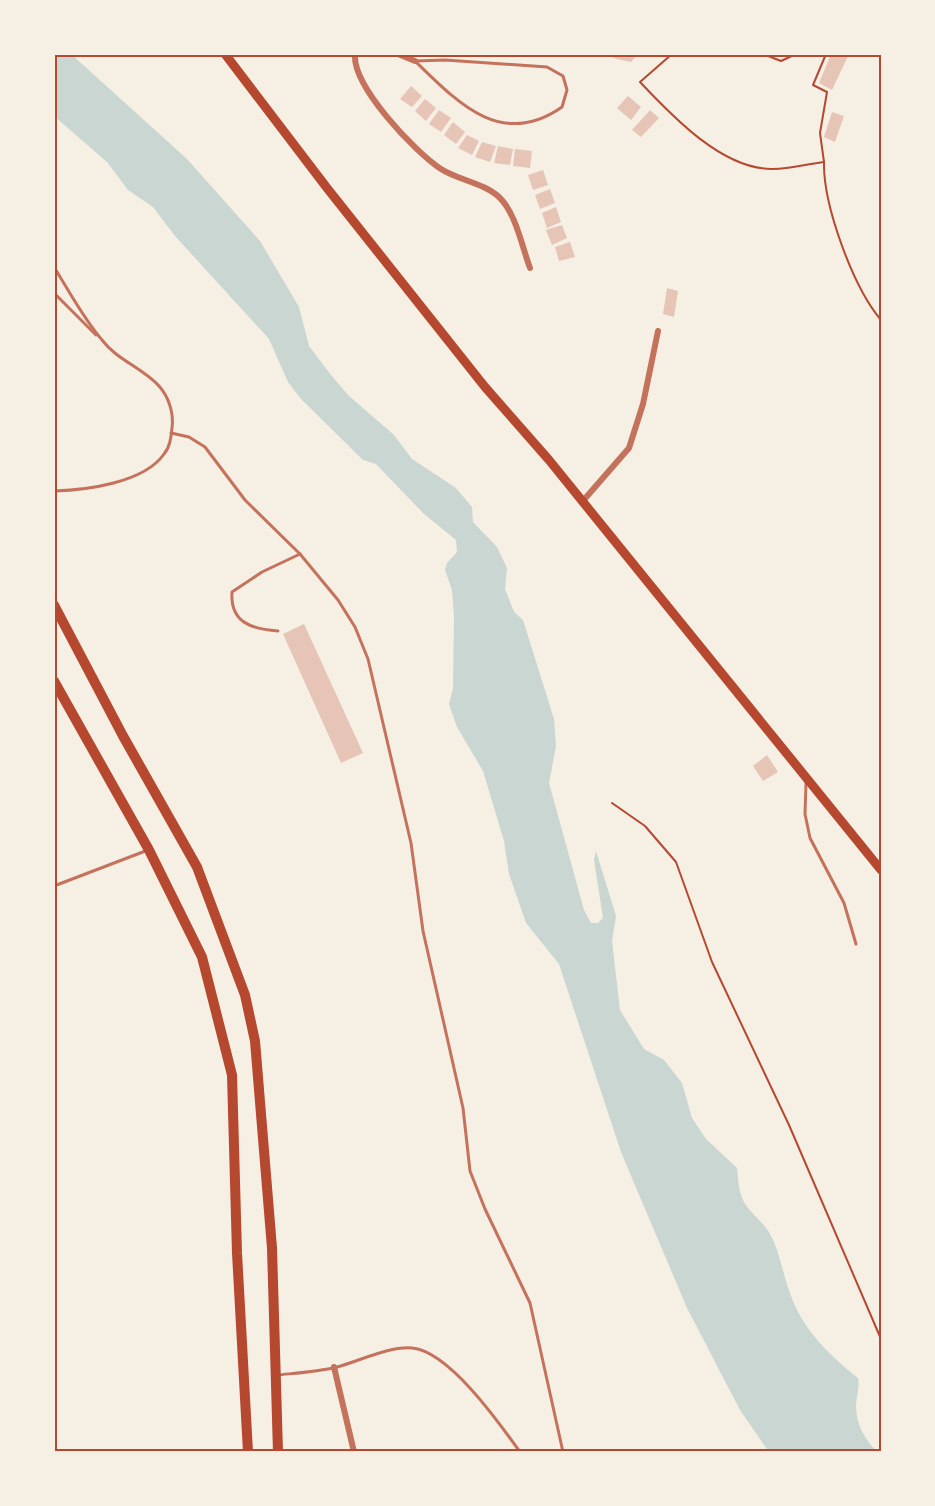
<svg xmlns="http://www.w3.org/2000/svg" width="935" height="1506" font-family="Quicksand,sans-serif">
  <rect width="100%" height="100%" fill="#f6efe4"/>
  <path fill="#c9d6d2" d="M 54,54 L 71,54 L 187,159 L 260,241 L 299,307 L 309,346 L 331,375 L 349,396 L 394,435 L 412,459 L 456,488 L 472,507 L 473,522 L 497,547 L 507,568 L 505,589 L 514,612 L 523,620 L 554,719 L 556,746 L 549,783 L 584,910 L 591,923 L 598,923 L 603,918 L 594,860 L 596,851 L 616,916 L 612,941 L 620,1010 L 644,1049 L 664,1060 L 682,1083 L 692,1118 L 706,1139 L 737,1168 C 738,1180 739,1194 745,1204 C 753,1216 765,1223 771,1236 C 780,1253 783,1275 790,1293 C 802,1329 829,1355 858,1378 C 860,1388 856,1396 856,1406 C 856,1425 865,1439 877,1452 L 769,1452 L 740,1410 L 687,1308 L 621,1152 L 559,964 L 526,923 L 509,874 L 504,841 L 483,771 L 457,727 L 449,704 L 453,688 L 454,616 L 452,590 L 445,570 L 447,563 L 457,552 L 456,540 L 423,513 L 376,464 L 363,460 L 301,399 L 288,382 L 269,339 L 175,236 L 153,207 L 128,190 L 107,162 L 54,116 Z"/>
  <g fill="#e6c5b7">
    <polygon points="612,54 638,54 631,62 613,58"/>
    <polygon points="831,54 849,54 832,90 819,83"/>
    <polygon points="411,86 422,96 412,107 400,99"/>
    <polygon points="628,96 641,107 631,120 617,108"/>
    <polygon points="425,99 436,108 426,121 415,111"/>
    <polygon points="439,110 451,118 441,132 429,124"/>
    <polygon points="650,110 659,118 641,137 632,130"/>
    <polygon points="832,112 844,116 835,142 824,137"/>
    <polygon points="453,122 465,132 456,144 444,135"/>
    <polygon points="467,135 479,141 472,155 458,148"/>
    <polygon points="482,142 496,146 490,162 475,157"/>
    <polygon points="498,146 513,149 510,165 494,163"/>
    <polygon points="515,149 532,151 530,168 513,166"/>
    <polygon points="543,170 548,185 533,190 528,175"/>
    <polygon points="550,189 555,203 540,209 535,195"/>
    <polygon points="556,207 561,222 547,228 542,213"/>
    <polygon points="562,225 567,238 552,245 546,230"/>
    <polygon points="570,242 575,257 559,261 555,247"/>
    <polygon points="667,288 678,291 674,317 663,314"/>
    <polygon points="304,624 363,753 341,763 283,634"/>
    <polygon points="767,755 778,772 763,781 753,766"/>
  </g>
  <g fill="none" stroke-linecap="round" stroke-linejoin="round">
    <g stroke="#b5482f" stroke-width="2">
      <path d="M 672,54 L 640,82 C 672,116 723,170 773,169 C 790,169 807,164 824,162 L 820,133 L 827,92 L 813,85 L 826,54"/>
      <polyline points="763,54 781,61 796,54"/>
      <path d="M 824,162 C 823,205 853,287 881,320"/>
      <polyline points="612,803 645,826 676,862 712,962 789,1125 881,1339"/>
    </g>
    <g stroke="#c5725c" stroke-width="3">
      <path d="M 445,60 L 547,67 L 563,76 L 567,90 L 562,107 C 502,149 459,104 415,61 Z"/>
      <path d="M 54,267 C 69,291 83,318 102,340 C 117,360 143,368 159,386 C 169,397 174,414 172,428 C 171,437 170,447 164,454 C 144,483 86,490 54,491"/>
      <polyline points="54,293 96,335"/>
      <polyline points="171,433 189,437 205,447 245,500 300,554 338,600 355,627 368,659 411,843 423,931 463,1108 470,1171 485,1209 530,1303 563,1452"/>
      <path d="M 278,631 C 252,629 230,623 232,592 L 262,572 L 300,554"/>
      <polyline points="806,783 805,814 810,838 844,903 856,944"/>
      <polyline points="54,886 148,850"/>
      <path d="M 277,1375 C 297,1373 317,1372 337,1367 C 359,1361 390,1346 412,1348 C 449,1351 500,1424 520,1452"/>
    </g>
    <g stroke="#c5725c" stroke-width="6">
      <path d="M 355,54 C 352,86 415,152 441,169 C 458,180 484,183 499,197 C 516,213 522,247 530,268"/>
      <polyline points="398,54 415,61"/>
      <polyline points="582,502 629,448 643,404 658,331"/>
      <polyline points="334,1367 354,1452"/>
    </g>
    <polyline stroke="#b5482f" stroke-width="9" points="225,54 327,188 485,387 549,460 881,870"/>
    <g stroke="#b5482f" stroke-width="10">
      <polyline points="54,605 123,736 197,867 245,995 255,1041 272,1248 278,1452"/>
      <polyline points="54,681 149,850 202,957 232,1075 237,1253 248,1452"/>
    </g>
  </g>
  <rect width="935" height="1506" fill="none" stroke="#f6efe4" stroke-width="111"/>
  <rect x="56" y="56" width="824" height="1394" fill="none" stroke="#b5482f" stroke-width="2"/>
</svg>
